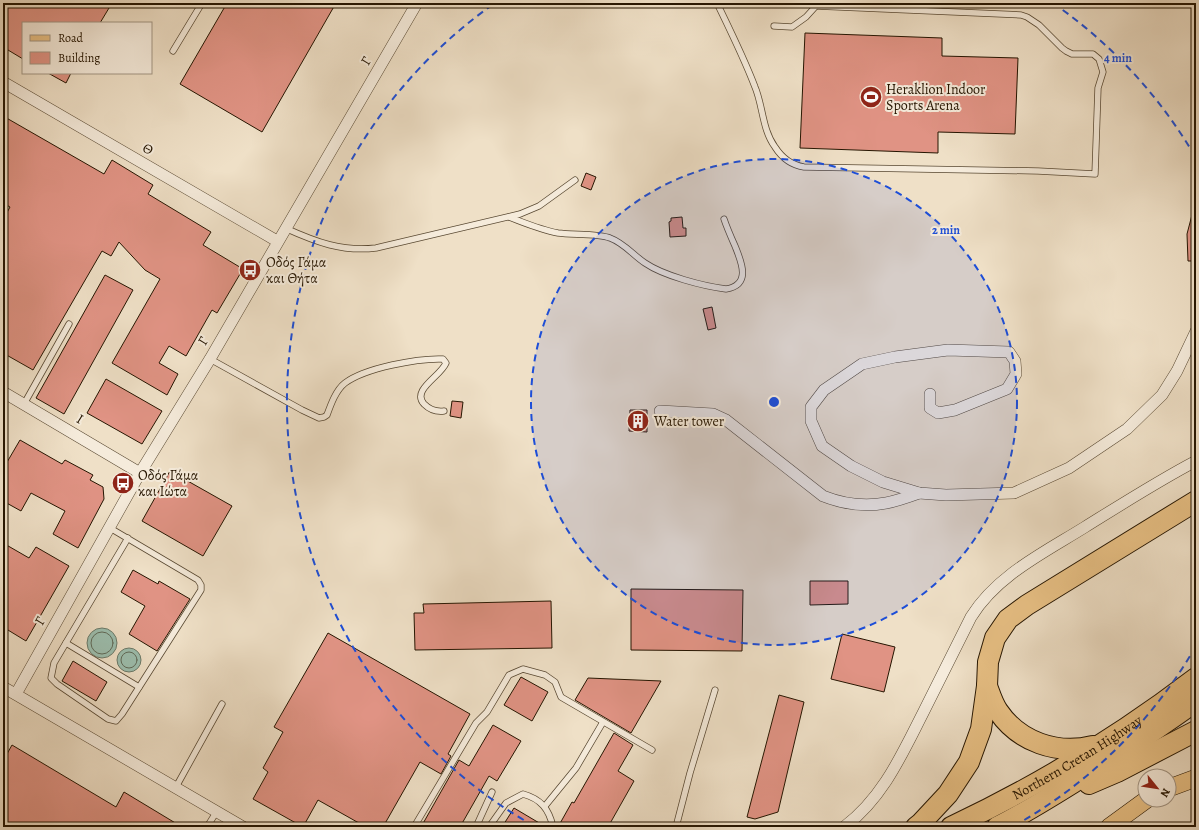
<svg xmlns="http://www.w3.org/2000/svg" width="1199" height="830" font-family="Alegreya,serif">
  <rect width="100%" height="100%" fill="#efe0c7"/>
  <filter id="stains"><feTurbulence type="fractalNoise" baseFrequency=".005" numOctaves="4"/><feColorMatrix values="0 0 0 0 .2 0 0 0 0 .09 0 0 0 0 .02 0 0 0 .5 -.17"/></filter>
  <radialGradient id="worn" r=".72"><stop offset=".6" stop-color="#630" stop-opacity="0"/><stop offset="1" stop-color="#630" stop-opacity=".3"/></radialGradient>
  <g fill="#9cbeae" stroke="#6c7a69">
    <circle cx="102" cy="643" r="15"/>
    <circle cx="129" cy="660" r="12"/>
  </g>
  <g fill="none" stroke-linecap="round" stroke-linejoin="round">
    <g stroke="#606a58" stroke-width="1">
      <circle cx="102" cy="643" r="11"/>
      <circle cx="129" cy="660" r="8"/>
    </g>
  </g>
  <g fill="#e09384" stroke="#251501">
    <polygon points="3,3 112,3 100,23 23,23 23,59 3,47"/>
    <polygon points="227,3 336,3 262,132 180,84"/>
    <polygon points="805,33 942,38 942,56 1018,58 1015,134 938,132 938,153 800,148"/>
    <polygon points="48,73 71,73 66,83"/>
    <polygon points="3,116 104,174 112,160 153,185 148,194 211,232 203,245 243,269 217,313 212,310 186,356 169,346 159,363 178,374 167,395 112,363 160,279 145,270 119,242 111,256 102,251 33,370 3,353 3,220 10,207 3,203"/>
    <polygon points="586,173 596,177 591,190 581,186"/>
    <polygon points="1193,211 1196,211 1196,261 1188,261 1187,234"/>
    <polygon points="682,217 683,228 686,228 686,236 670,237 669,222 671,221 671,218"/>
    <polygon points="105,275 133,290 64,414 36,398"/>
    <polygon points="712,307 716,328 708,330 703,309"/>
    <polygon points="106,379 162,411 142,444 87,413"/>
    <polygon points="452,401 463,402 461,418 450,416"/>
    <polygon points="630,410 647,410 647,432 629,431"/>
    <polygon points="20,440 62,464 65,460 93,475 90,480 103,487 104,499 78,548 53,534 65,511 31,493 21,511 3,501 3,469"/>
    <polygon points="170,471 232,506 203,556 142,521"/>
    <polygon points="3,543 29,558 36,547 69,566 26,641 3,627"/>
    <polygon points="133,570 158,584 159,581 190,599 157,651 129,634 145,606 121,592"/>
    <polygon points="810,581 848,581 848,604 810,605"/>
    <polygon points="631,589 743,590 742,651 631,650"/>
    <polygon points="551,601 552,648 415,650 414,613 424,613 423,604"/>
    <polygon points="328,633 470,714 448,754 451,756 441,774 420,762 383,827 366,827 318,800 303,827 253,799 268,772 263,768 283,732 274,727"/>
    <polygon points="842,634 895,647 884,692 831,679"/>
    <polygon points="73,661 107,682 96,701 62,681"/>
    <polygon points="521,677 548,692 532,721 504,705"/>
    <polygon points="588,678 661,681 631,733 575,700"/>
    <polygon points="779,695 804,702 778,812 755,819 747,817"/>
    <polygon points="493,725 521,741 497,781 489,776 460,827 421,827 459,760 469,766"/>
    <polygon points="614,733 633,745 618,771 634,781 608,827 558,827 572,802 574,803"/>
    <polygon points="12,745 116,807 124,792 182,827 3,827 3,761"/>
    <polygon points="514,808 546,827 502,827"/>
  </g>
  <g fill="none" stroke-linecap="round" stroke-linejoin="round">
    <g stroke="#584832" stroke-width="7">
      <g id="service">
        <path d="M 717,3 C 730,30 744,58 755,87 C 763,106 762,129 775,147 C 782,158 791,165 804,167 L 1038,171 L 1095,174 L 1098,88 L 1103,72 L 1099,59 L 1093,54 L 1072,54 L 1066,51 L 1062,48 L 1039,25 L 1027,17 L 1021,15 L 816,6 L 813,3"/>
        <polyline points="774,26 792,27 806,17 816,6"/>
        <polyline points="173,51 202,3"/>
        <path d="M 509,217 C 525,223 541,230 558,233 C 572,235 599,233 610,238 C 624,243 633,255 645,263 C 664,276 703,286 726,289 C 752,285 741,261 735,246 C 731,237 727,228 724,219"/>
        <path d="M 285,228 C 316,242 342,252 376,248 L 520,214 L 539,206 L 575,180"/>
        <path d="M 210,359 L 302,410 L 319,418 L 324,417 L 327,415 C 331,404 336,390 345,383 C 365,368 418,358 443,359 L 446,363 C 441,376 411,390 424,404 C 430,410 436,412 444,411"/>
        <polyline points="24,404 69,324"/>
        <polyline points="110,528 198,580 201,585 201,590 122,714 116,721 108,719 57,684 51,678 54,663 128,538"/>
        <polyline points="66,643 139,687"/>
        <polyline points="176,787 222,704"/>
        <polyline points="545,806 576,768 603,722"/>
        <polyline points="207,827 217,811"/>
        <polyline points="414,827 476,723 487,712 509,675 523,669 545,675 555,682 561,697 652,750"/>
        <polyline points="476,827 492,792"/>
        <path d="M 489,827 L 506,803 L 523,794 C 541,799 549,809 553,827"/>
        <polyline points="676,827 690,773 715,690"/>
      </g>
    </g>
    <g stroke="#584832" stroke-width="12">
      <g id="minor">
        <polyline points="3,82 277,241"/>
        <polyline points="3,392 140,473"/>
        <polyline points="930,394 930,408 938,413 955,410 1007,389 1016,374 1015,361 1009,352 948,350 895,357 862,364 824,390 811,407 811,421 822,446 851,466 883,482 919,493 946,495 1014,493 1069,468 1127,429 1162,395 1177,371 1196,331"/>
        <path d="M 660,411 L 713,414 L 726,420 L 823,496 C 843,504 864,507 886,503 C 897,501 908,497 919,493"/>
        <polyline points="3,687 243,827"/>
        <polyline points="16,694 140,473 210,359 417,3"/>
        <path d="M 844,827 C 883,798 902,754 923,713 C 939,681 955,649 971,617 C 997,575 1045,552 1085,527 C 1122,504 1158,481 1196,461"/>
      </g>
    </g>
    <g stroke="#251501" stroke-width="18">
      <g id="primary">
        <polyline points="1169,788 1196,778"/>
        <polyline points="1109,827 1146,800"/>
      </g>
    </g>
    <g stroke="#251501" stroke-width="22">
      <g id="motorway">
        <path d="M 987,686 C 990,694 993,704 998,711 C 1019,742 1057,755 1093,746"/>
        <polyline points="1089,784 1117,772 1196,731"/>
        <polyline points="916,827 921,823 948,794 969,762 981,729 987,686 988,662 995,638 1008,619 1027,605 1196,501"/>
        <path id="s1" d="M 951,827 C 1038,786 1120,736 1196,678"/>
        <path d="M 997,827 C 1027,812 1055,794 1084,776 C 1122,752 1160,727 1196,701"/>
      </g>
    </g>
    <use href="#service" stroke="#f5ebdb" stroke-width="5.5"/>
    <use href="#minor" stroke="#f5ebdb" stroke-width="11"/>
    <use href="#primary" stroke="#e8c084" stroke-width="17"/>
    <use href="#motorway" stroke="#e8c084" stroke-width="20"/>
  </g>
  <circle cx="774" cy="402" r="243" fill="#1d4ed8" fill-opacity=".12"/>
  <g fill="none" stroke="#1d4ed8" stroke-width="2" stroke-dasharray="7 5">
    <circle cx="774" cy="402" r="243"/>
    <path d="M1196 646A487 487 0 0 1 1014 826M534 826A487 487 0 0 1 495 3M1053 3A487 487 0 0 1 1196 158"/>
  </g>
  <defs>
    <g id="stadium-disc" transform="scale(1.15)"><circle r="9.5" fill="#8f2418" stroke="#f5ebdb"/><path d="M0-5a6.5 5 0 1 0 0 10a6.5 5 0 1 0 0-10ZM-3.5-1.8h7v3.6h-7Z" fill="#fff"/></g>
    <g id="bus-disc" transform="scale(1.15)"><circle r="9.5" fill="#8f2418" stroke="#f5ebdb"/><path d="M-5-6H5V4H4V6H2V4H-2V6H-4V4H-5ZM-3.5-4V0h7V-4ZM-3.5 1.2v1.5H-2V1.2ZM2 1.2v1.5H3.5V1.2Z" fill="#fff"/></g>
    <g id="building-disc" transform="scale(1.15)"><circle r="9.5" fill="#8f2418" stroke="#f5ebdb"/><path d="M-4-6H4V6H1V3H-1V6H-4ZM-2.5-4.3h1.7v1.8h-1.7ZM.8-4.3h1.7v1.8H.8ZM-2.5-1h1.7V.8h-1.7ZM.8-1h1.7V.8H.8Z" fill="#fff"/></g>
  </defs>
  <g fill-rule="evenodd">
    <use href="#stadium-disc" x="871" y="97"/>
    <use href="#bus-disc" x="250" y="270"/>
    <use href="#building-disc" x="638" y="421"/>
    <use href="#bus-disc" x="123" y="483"/>
  </g>
  <g text-anchor="middle" dominant-baseline="central" stroke-width="4" stroke-linejoin="round" paint-order="stroke">
    <g font-size="14" fill="#251501" stroke="#f5ebdb">
      <text transform="translate(366 61) rotate(-60)">Γ</text>
      <text transform="translate(148 149) rotate(30)">Θ</text>
      <text transform="translate(203 341) rotate(-60)">Γ</text>
      <text transform="translate(80 419) rotate(31)">Ι</text>
      <text transform="translate(40 621) rotate(-61)">Γ</text>
      <text stroke="none"><textPath href="#s1" startOffset="144">Northern Cretan Highway</textPath></text>
    </g>
    <g font-size="14" fill="#251501" stroke="#f5ebdb" text-anchor="start">
      <text x="886" y="89">Heraklion Indoor<tspan x="886" dy="16">Sports Arena</tspan></text>
      <text x="266" y="262">Οδός Γάμα<tspan x="266" dy="16">και Θήτα</tspan></text>
      <text x="654" y="421">Water tower</text>
      <text x="138" y="475">Οδός Γάμα<tspan x="138" dy="16">και Ιώτα</tspan></text>
    </g>
  </g>
  <circle cx="774" cy="402" r="6" fill="#1d4ed8" stroke="#f5ebdb" stroke-width="2"/>
  <g font-size="12" text-anchor="middle" font-weight="bold" fill="#1d4ed8" stroke="#f5ebdb" stroke-width="4" stroke-linejoin="round" paint-order="stroke">
    <text x="1118" y="62">4 min</text>
    <text x="946" y="234">2 min</text>
  </g>
  <rect width="1199" height="830" fill="none" stroke="#efe0c7" stroke-width="16"/>
  <rect x="4" y="4" width="1191" height="822" fill="none" stroke="#251501" stroke-width="2"/>
  <rect x="8" y="8" width="1183" height="814" fill="none" stroke="#251501"/>
  <rect x="22" y="22" width="130" height="52" fill="#f5ebdb" stroke="#a29584"/>
  <rect x="30" y="35" width="20" height="6" fill="#e8c084" stroke="#a29584"/>
  <text x="58" y="42" font-size="12" fill="#251501">Road</text>
  <rect x="30" y="52" width="20" height="12" fill="#e09384" stroke="#a29584"/>
  <text x="58" y="62" font-size="12" fill="#251501">Building</text>
  <g transform="translate(1157 788) rotate(120)"><circle r="19" fill="#f5ebdb" stroke="#a29584"/>
  <path d="M0-3L7 15L0 10L-7 15Z" fill="#8f2418"/>
  <text y="-6" font-size="11" font-weight="bold" text-anchor="middle" fill="#251501">N</text>
  </g>
  <rect width="100%" height="100%" filter="url(#stains)"/>
  <rect width="100%" height="100%" fill="url(#worn)"/>
</svg>
